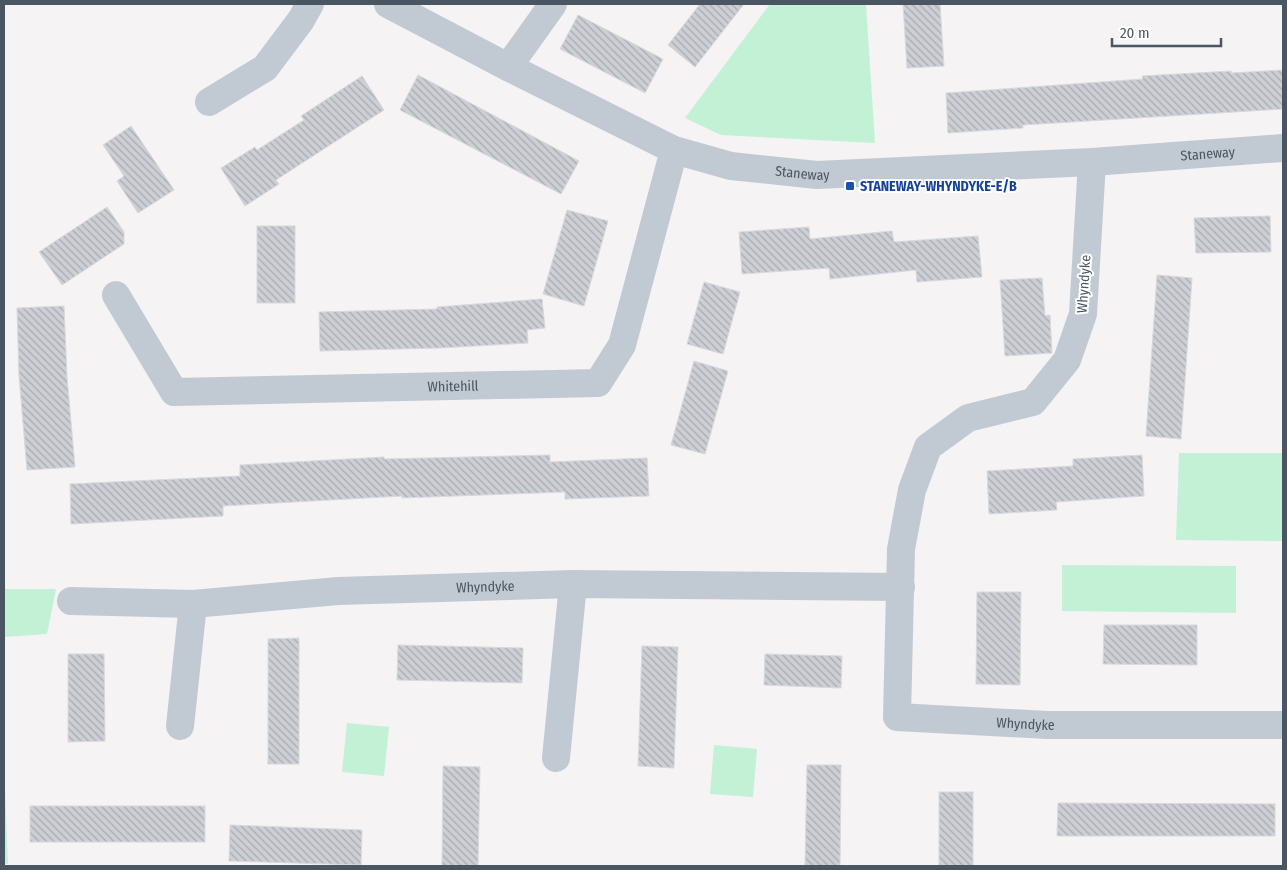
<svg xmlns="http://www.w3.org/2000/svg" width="1287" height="870" font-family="'Fira Sans Condensed',sans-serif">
  <defs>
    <pattern id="building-back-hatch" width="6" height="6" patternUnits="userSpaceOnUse" patternTransform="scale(1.25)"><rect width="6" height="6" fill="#cdcfd5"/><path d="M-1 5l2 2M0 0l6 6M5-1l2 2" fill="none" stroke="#a8abb0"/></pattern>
  </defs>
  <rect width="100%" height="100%" fill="#f5f3f3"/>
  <g fill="#c3f1d5">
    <polygon points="770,4 866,4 875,143 721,135 685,118"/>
    <polygon points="1179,453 1283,453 1283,541 1176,540"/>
    <polygon points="1062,565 1236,566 1236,613 1062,611"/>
    <polygon points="4,589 56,589 47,634 4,637 4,652"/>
    <polygon points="347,723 389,727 384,776 342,772"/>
    <polygon points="714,745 757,749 753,797 710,794"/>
    <polygon points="4,763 8,864 4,863"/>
  </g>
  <g fill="url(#building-back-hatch)" stroke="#d7d9de">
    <polygon points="700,4 744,4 695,67 668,45"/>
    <polygon points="903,4 940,4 944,66 907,68"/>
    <polygon points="578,15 663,59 645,93 560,49"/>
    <polygon points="1283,70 1283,109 1023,125 1023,128 948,133 946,93 1143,79 1142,76 1231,71 1231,73"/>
    <polygon points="418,75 579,161 561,194 400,110"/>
    <polygon points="362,76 384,110 276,180 279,184 245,206 221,168 255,147 257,150 304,120 301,116"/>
    <polygon points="131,126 174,190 138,213 117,181 124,176 103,145"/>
    <polygon points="107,207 124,232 124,244 62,285 39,252"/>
    <polygon points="567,210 608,221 584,306 543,294"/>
    <polygon points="1270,216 1271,252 1196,253 1194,218"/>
    <rect x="257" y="226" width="38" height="77"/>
    <polygon points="809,227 810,239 892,231 894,242 978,236 982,277 917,282 916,270 830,279 829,268 742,274 739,232"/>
    <polygon points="1157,275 1192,278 1181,439 1146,436"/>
    <polygon points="1042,278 1045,316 1050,315 1052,353 1005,356 1000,280"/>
    <polygon points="704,282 740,292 723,354 687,344"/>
    <polygon points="542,299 545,328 527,330 528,343 440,348 320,351 319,312 437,309 437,307"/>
    <polygon points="64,306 67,377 75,467 27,470 19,376 17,308"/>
    <polygon points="694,361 728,371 705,454 671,445"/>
    <polygon points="550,455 550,462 647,458 649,496 565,499 565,492 402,498 402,496 223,506 223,516 71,524 70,484 240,476 240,465 384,457 384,459"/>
    <polygon points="1142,455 1144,496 1056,502 1057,510 989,514 987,471 1073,466 1073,459"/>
    <polygon points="977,592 1021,592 1020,685 976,684"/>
    <polygon points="1104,625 1197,625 1197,665 1103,664"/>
    <polygon points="299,638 299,764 268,764 268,639"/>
    <polygon points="398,645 523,648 522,683 397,680"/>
    <polygon points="642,646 678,647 674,768 638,766"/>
    <polygon points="68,654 104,654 105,741 68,742"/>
    <polygon points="765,654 842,656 841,688 764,685"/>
    <polygon points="807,765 841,765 840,866 805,866"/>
    <polygon points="443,766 480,767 478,866 442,866"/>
    <rect x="939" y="792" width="34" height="74"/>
    <polygon points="1058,803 1275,804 1275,836 1057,836"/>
    <rect x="30" y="806" width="175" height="36"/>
    <polygon points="230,825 362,830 361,865 229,861"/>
  </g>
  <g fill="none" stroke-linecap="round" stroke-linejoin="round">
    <g stroke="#c1cad2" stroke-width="28">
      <path id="s1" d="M 388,4 L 508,67 L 674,150 L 731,166 L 817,175 L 1092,162 L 1283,148"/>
      <polyline points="508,67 553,4"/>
      <polyline points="209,102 265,68 301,20 310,4"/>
      <path id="s2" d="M 1092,162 L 1083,314 L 1067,360 L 1033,402 L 968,418 L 928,447 L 912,490 L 901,549 L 897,717 L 1047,725 L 1283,725"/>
      <path id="s3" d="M 116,295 L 174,392 L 598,383 L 622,345 L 674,150"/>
      <path id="s4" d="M 71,601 L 193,604 L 338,591 L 573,584 L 901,587"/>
      <polyline points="180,726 193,604"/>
      <polyline points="556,758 573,584"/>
    </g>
  </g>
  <rect fill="#1a4fb4" stroke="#fff" stroke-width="2" x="845" y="181" width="10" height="10" rx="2.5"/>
  <g text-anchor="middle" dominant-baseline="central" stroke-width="4" stroke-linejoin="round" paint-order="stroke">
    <g font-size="14" fill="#4a5661" stroke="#fff">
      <text stroke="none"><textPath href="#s1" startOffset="858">Staneway</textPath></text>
      <text stroke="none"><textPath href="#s1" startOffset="452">Staneway</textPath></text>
      <text transform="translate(1084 284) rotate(-86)">Whyndyke</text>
      <text stroke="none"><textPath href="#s3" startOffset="392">Whitehill</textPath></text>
      <text stroke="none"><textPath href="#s4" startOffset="415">Whyndyke</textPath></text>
      <text stroke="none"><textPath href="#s2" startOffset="774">Whyndyke</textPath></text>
    </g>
    <g font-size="14" font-weight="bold" fill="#164399" stroke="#fff" text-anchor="start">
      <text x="860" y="186">STANEWAY-WHYNDYKE-E/B</text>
    </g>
  </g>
  <rect width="1287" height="870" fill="none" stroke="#4a5661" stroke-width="10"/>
  <path d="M1112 38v8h109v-8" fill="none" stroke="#4a5661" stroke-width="2.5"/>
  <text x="1120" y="38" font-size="15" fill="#4a5661" stroke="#ffffff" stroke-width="4" paint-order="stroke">20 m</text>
</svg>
